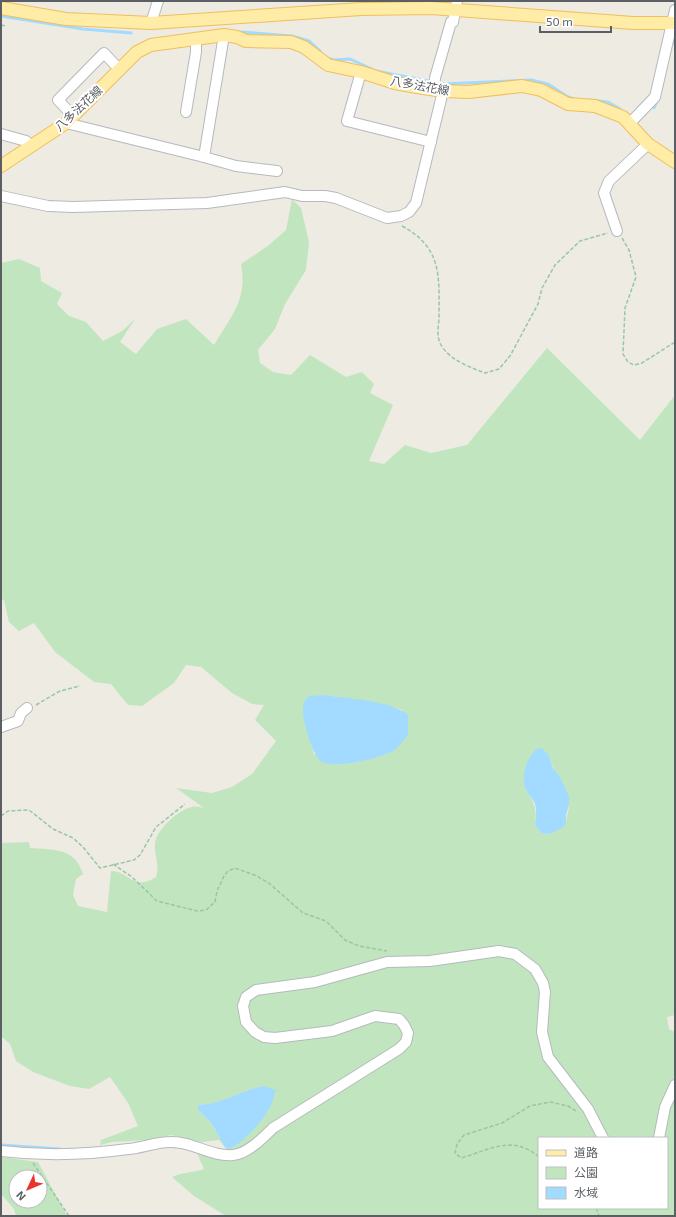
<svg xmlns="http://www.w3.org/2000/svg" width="676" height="1217" font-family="'Exo 2','Noto Sans JP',sans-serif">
  <rect width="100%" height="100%" fill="#eeebe3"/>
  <g fill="#c1e6bf" fill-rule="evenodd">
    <path d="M 292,199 L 301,208 L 309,242 L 306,270 L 285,304 L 275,329 L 258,350 L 260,363 L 273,372 L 291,375 L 310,355 L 346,377 L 362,372 L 374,384 L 370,393 L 393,405 L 369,461 L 384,464 L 405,445 L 431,453 L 467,445 L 547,348 L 640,440 L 675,395 L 675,1015 L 667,1017 L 669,1029 L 675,1032 L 675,1216 L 226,1216 L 194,1196 L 172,1177 C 182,1172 193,1173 204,1169 L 197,1153 L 223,1160 L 235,1160 L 219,1140 L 202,1142 L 171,1135 L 148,1140 L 112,1142 L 100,1145 L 101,1140 L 138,1126 L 128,1103 L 110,1077 L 89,1089 L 70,1086 L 33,1072 L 16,1061 L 10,1044 L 1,1036 L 1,843 L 29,842 L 30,848 C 53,850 75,847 83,874 L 76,879 L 73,895 L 78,906 L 107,912 L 111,871 C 130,871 132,892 156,877 C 160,863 154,856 155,843 C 156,830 179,809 192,807 C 195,806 200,807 204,808 L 176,788 L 212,793 L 232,787 L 252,774 L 276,741 L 255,720 L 264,705 L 252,704 L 232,693 L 201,667 L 186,665 L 174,683 L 142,706 L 128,705 L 111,684 L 94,682 L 55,652 L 34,623 L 19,631 L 9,622 L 4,600 L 1,599 L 1,263 L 19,259 L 40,268 L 41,281 L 62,293 L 57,304 L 69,316 L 86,322 L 103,341 L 122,331 L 135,319 L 120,342 L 136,354 L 157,329 L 186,319 L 214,345 C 231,316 248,299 241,264 L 269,245 L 286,230 ZM 326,695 L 380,704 L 402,710 L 408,735 L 395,749 L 357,762 L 314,754 L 303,710 ZM 549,756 C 554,773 565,784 569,803 C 570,809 566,816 566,822 L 549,834 L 541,833 L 535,825 C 537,810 535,803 526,791 ZM 263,1086 L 269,1110 C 255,1129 245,1135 224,1146 L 212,1124 L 198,1110 L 199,1105 C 223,1104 240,1091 263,1086 ZM 539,1138 L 667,1138 L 667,1208 L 539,1208 Z"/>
    <path d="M 1,1157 L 38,1162 L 67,1216 L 16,1216 L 14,1209 L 1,1194 ZM 16,1177 L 40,1177 L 40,1201 L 16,1201 Z"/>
  </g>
  <g fill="#a2dbff">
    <path d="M 326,695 C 349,699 390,700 408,715 L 408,735 C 404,740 400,745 396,749 C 384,758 336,769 322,762 C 313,757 302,720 303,709 C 303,704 305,699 309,696 Z"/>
    <path d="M 538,748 L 543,749 L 549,756 L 553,768 L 560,777 L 569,796 L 569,805 L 566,815 L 566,822 L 564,827 L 549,834 L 541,833 L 535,825 C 536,818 537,811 535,804 C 533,799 528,795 526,790 C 520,777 527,756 538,748 Z"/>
    <path d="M 263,1086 L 276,1090 C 274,1096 272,1105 268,1111 C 261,1123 242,1144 229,1149 L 224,1146 L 212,1124 L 198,1110 L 198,1105 C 222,1104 240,1091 263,1086 Z"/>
  </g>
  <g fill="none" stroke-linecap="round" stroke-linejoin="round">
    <g stroke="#a2dbff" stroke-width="3">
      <polyline points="1,16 83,29 131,33"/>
      <polyline points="243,32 292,36 309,41 320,51"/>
      <polyline points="673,43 675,33"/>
      <polyline points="327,58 334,60 350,59 376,71 443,84 531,80 548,84 568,97 574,99"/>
      <polyline points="588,100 608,102 620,109"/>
      <polyline points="654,108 658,99"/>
      <polyline points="1,1145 60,1149"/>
    </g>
    <g stroke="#b6b9bd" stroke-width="12">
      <g id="minor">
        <polyline points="151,23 158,1"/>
        <polyline points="361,72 347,121 431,142"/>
        <polyline points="434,90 435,78 451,22 453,22 457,1"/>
        <polyline points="186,112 196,52 196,40"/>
        <polyline points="73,116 58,100 104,53 119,69"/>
        <polyline points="66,123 204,157 224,35"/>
        <polyline points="630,123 655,97 675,10"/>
        <polyline points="1,134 26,141 31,147"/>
        <polyline points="204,157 236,166 277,171"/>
        <polyline points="1,196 48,206 73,207 207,203 285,192 302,196 325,196 336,198 387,218 401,216 409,212 416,203 443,91"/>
        <polyline points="617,231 604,193 609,181 648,144"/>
        <polyline points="1,727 18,721 21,713 27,708"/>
        <polyline points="659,1138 665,1107 675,1085"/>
        <path d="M 1,1151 C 44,1156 85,1155 128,1149 C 142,1148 156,1142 170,1142 C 192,1141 211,1157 233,1155 C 247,1154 263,1138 273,1128 L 399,1049 L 406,1042 L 408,1033 L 404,1025 L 399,1019 L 375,1016 L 332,1031 L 275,1038 L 264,1037 L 255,1032 L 246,1022 L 243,1006 L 246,997 L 256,990 L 315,982 L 387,962 L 430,961 L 499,951 L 515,954 L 535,969 L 543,983 L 545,992 L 542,1032 L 548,1057 L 588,1109 L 603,1138"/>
      </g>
    </g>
    <g stroke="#f1bf59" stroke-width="14">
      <g id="major">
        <polyline points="1,8 66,19 151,23 361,9 431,8 633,23 675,23"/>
        <polyline points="1,166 66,123 137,52 151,45 224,35 237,37 246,41 291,42 304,47 328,65 361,72 395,83 417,87 443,91 468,92 522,86 541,90 568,104 595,106 623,117 648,144 675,162"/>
      </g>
    </g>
    <g stroke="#99c6a4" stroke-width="1.5" stroke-dasharray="4 2" stroke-linecap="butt">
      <polyline points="1,25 6,26"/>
      <path d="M 402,226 C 443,248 439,277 439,319 C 438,329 436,339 443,348 C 452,361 472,368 485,373 L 499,369 L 510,356 L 538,304 L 542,288 L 555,265 L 580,241 L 608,233"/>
      <polyline points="622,238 629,250 636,277 625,308 623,354 628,362 634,365 642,363 675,342"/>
      <polyline points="36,705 60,691 80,686"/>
      <polyline points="1,816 8,811 29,810 53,829 73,838 83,847 100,868 134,860 140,855 156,827 185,804"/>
      <polyline points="113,864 132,877 157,901 197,911 206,910 215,902 217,891 224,876 228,871 235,868 257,876 270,884 303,913 326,921 345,940 359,946 387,951"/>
      <path d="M 539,1157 C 512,1134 490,1150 461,1158 L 455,1153 L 457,1144 L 464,1135 L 502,1123 L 530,1106 L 550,1102 L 568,1106 L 576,1111"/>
      <polyline points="33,1163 69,1216"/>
      <polyline points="596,1208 599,1216"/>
    </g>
    <use href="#minor" stroke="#fff" stroke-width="10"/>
    <use href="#major" stroke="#ffeca7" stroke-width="12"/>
  </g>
  <g text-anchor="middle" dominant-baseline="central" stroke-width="4" stroke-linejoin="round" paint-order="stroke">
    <g font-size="12" fill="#5b5f64" stroke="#fff">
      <text transform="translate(420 85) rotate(10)">八多法花線</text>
      <text transform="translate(78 108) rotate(-43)">八多法花線</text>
    </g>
  </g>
  <rect width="676" height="1217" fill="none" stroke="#5b5f64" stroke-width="4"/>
  <rect x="538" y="1137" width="130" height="72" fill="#ffffff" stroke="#bdbfc1"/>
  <rect x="546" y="1150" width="20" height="6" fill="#ffeca7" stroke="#bdbfc1"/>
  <text x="574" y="1157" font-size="12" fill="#5b5f64">道路</text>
  <rect x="546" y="1167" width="20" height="12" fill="#c1e6bf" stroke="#bdbfc1"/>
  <text x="574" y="1177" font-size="12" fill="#5b5f64">公園</text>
  <rect x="546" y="1187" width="20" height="12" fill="#a2dbff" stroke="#bdbfc1"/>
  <text x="574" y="1197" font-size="12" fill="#5b5f64">水域</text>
  <g transform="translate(28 1189) rotate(226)"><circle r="19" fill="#ffffff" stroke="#bdbfc1"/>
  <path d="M0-3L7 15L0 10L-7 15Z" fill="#e8342e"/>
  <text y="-6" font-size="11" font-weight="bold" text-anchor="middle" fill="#5b5f64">N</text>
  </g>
  <path d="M540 26v6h71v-6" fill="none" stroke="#5b5f64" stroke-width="2"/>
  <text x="546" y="26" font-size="12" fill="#5b5f64" stroke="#ffffff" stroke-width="3" paint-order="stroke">50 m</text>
</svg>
